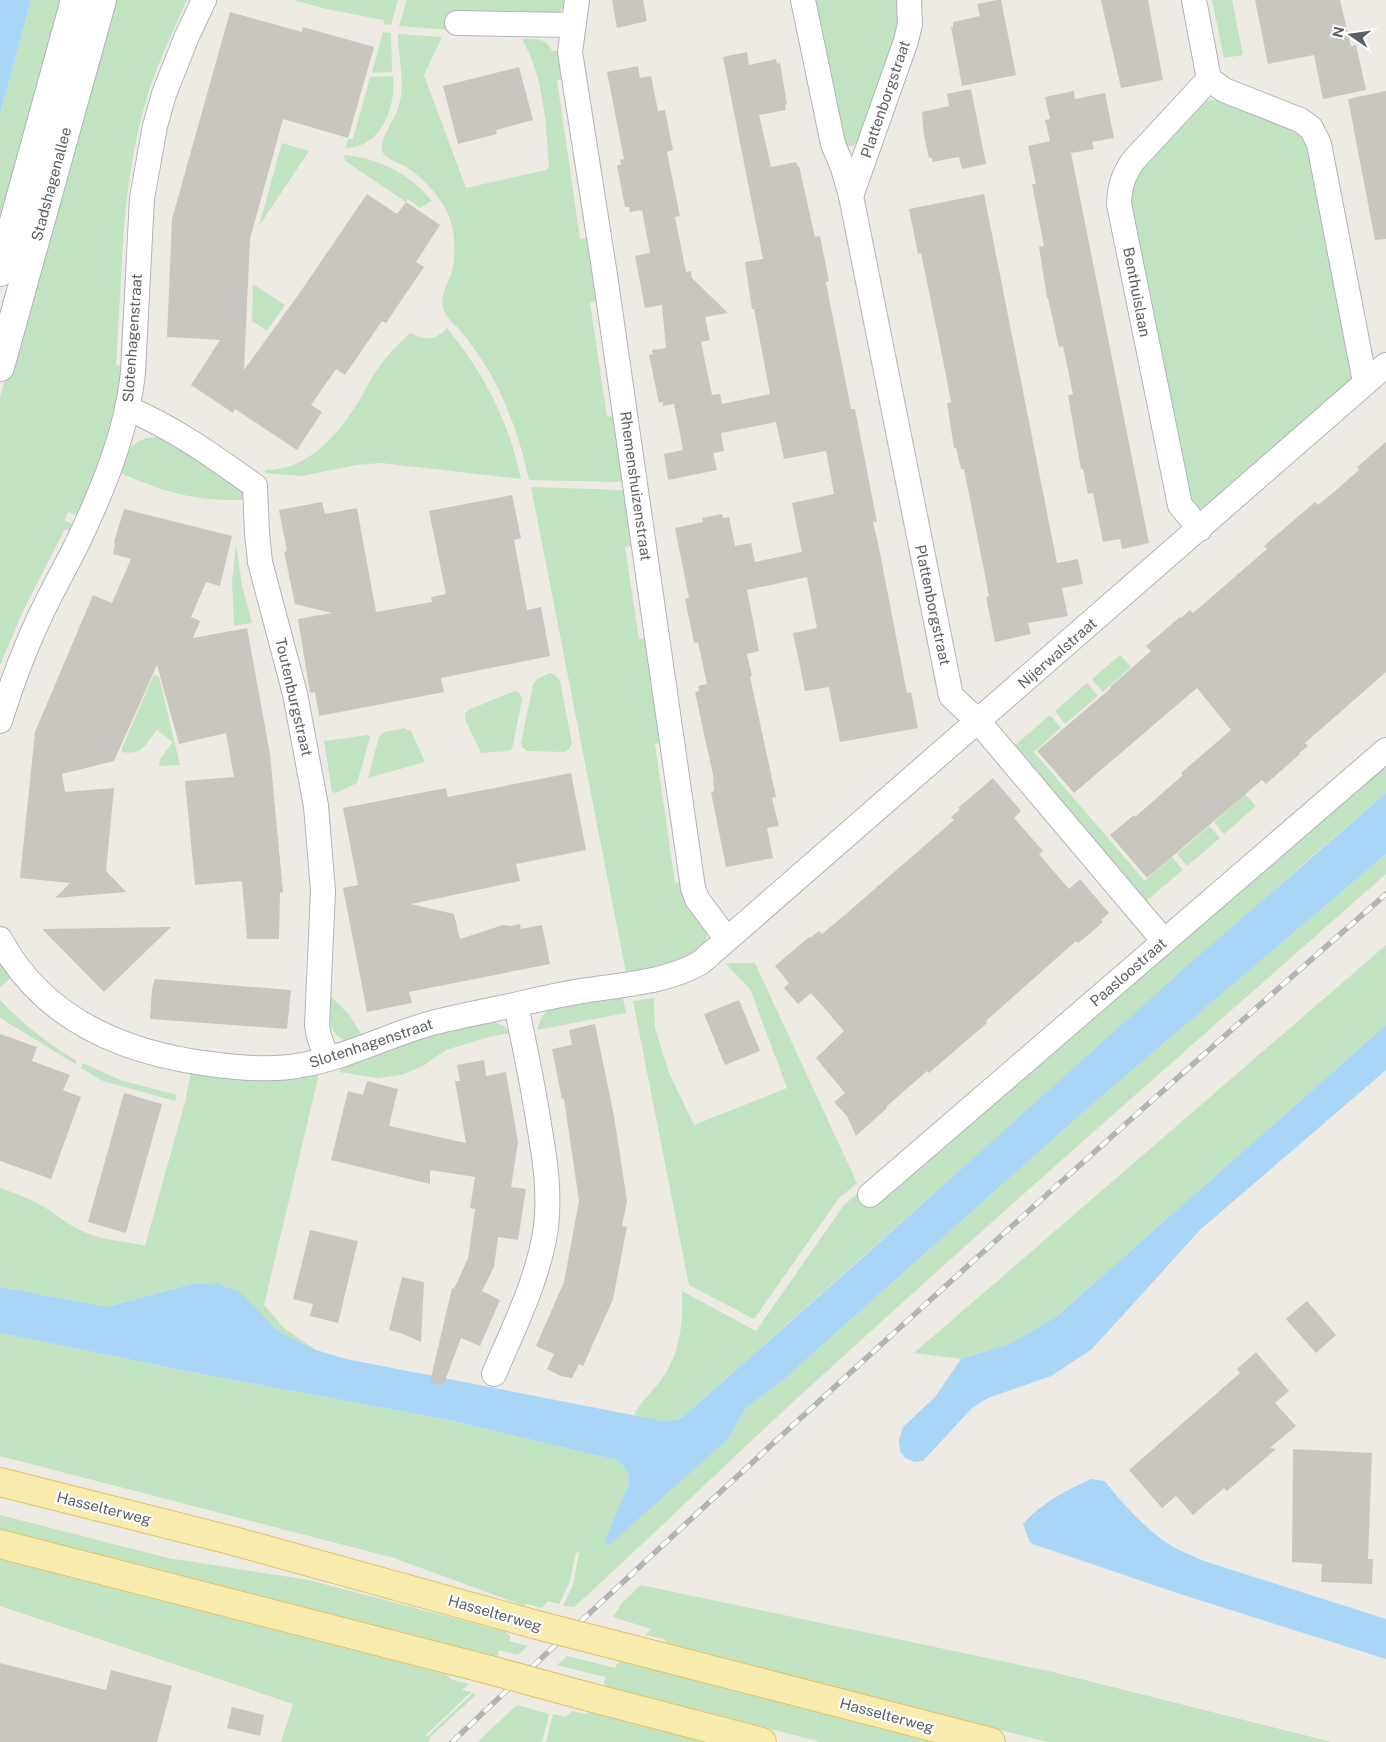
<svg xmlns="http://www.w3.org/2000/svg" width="1386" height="1742" font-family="'Public Sans',sans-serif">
  <rect width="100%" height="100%" fill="#edebe4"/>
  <g fill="#c2e3c2">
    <polygon points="31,0 69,0 0,248 0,114"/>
    <path d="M 110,0 L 187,0 C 174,30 159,60 149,91 C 120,183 123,270 116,365 L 125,366 L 112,431 L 79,517 L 68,512 L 64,520 L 76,526 L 73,532 L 65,529 L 25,607 L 0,665 L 0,397 Z"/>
    <polygon points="294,0 398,0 391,25 384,24 384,20 326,9"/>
    <polygon points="407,0 566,0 565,6 558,13 450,30 399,26"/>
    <polygon points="812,0 899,0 902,16 859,140 853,146 846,146 842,143"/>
    <polygon points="1212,0 1232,0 1243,55 1224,58"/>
    <polygon points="383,32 391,33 392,72 372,73"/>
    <path d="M 398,34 L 442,37 L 424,75 L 466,188 L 546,170 L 549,167 C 546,123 544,78 522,39 C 535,39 547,37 552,51 L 560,51 L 565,79 L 557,80 L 580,239 L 588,238 L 597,301 L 590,303 L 607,417 L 614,416 L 624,482 L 529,480 C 520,439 506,398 484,363 C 476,351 468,340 459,329 C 453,323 446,317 443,308 C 440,295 448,283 452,271 C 457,251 455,227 445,208 C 436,192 422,177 406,167 C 398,162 386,160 382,151 C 380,138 392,124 397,111 C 407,87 398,59 398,34 Z"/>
    <path d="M 393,76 C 396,107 382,147 346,148 L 348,139 L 353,139 L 370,77 Z"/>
    <path d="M 1214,100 L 1223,102 L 1298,130 L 1306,137 L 1354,378 L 1206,509 C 1199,509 1195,507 1190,502 L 1128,198 L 1132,178 L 1204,101 Z"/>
    <polygon points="282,143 309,151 259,226"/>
    <path d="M 344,155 C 380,159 409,173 432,201 L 420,208 L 408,199 L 406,202 L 345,161 Z"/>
    <polygon points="253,284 285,305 267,331 252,321"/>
    <path d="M 447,328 C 484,373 509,422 521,479 L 381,463 L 357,465 L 302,476 L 265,473 L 265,470 C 305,471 335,438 355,407 C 364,394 370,379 379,367 C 388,354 399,343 410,333 C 425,341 435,341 447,328 Z"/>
    <path d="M 157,437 L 166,439 L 242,489 L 246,500 C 192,501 166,493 116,471 C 127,451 132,438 157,437 Z"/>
    <polygon points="531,487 625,490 633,545 625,547 639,639 647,638 662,742 655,744 675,883 683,882 707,934 704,949 698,957 627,978"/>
    <polygon points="236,545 242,585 252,623 234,626 232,582"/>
    <polygon points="1120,655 1131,667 1103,692 1092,679"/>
    <polygon points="550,673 555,675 560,681 572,744 568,750 564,752 527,751 522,747 521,743 533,685 537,679"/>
    <path d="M 154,674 L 159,677 L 180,765 L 159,766 L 160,759 L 173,742 L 157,730 C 144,745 144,755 122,752 L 122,748 Z"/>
    <polygon points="1087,683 1098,696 1065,724 1055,711"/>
    <polygon points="515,691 520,694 522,700 512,749 508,751 481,753 465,719 465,714 468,710"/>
    <polygon points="1050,715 1061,728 1034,752 1145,881 1172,857 1183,870 1145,902 1012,748"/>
    <polygon points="404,728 411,731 425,762 368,778 379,737 384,732"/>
    <polygon points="367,735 370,737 357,783 336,793 332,792 324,741"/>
    <path d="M 1386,762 L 1386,793 L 1301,866 L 683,1417 C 666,1425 651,1419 634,1415 C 642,1399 656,1389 665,1374 C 681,1349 683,1320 682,1291 L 756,1331 L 844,1205 L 857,1194 L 869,1208 Z"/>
    <polygon points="1245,794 1256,806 1224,834 1214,822"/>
    <polygon points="1209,826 1220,838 1187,866 1177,854"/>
    <path d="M 1386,854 L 1386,874 C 1199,1039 1011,1203 827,1371 C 742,1448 660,1529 574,1607 L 563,1606 L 573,1585 L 579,1552 L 576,1553 L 570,1581 L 559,1604 L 548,1601 L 542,1608 L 527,1604 L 524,1606 L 394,1558 L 0,1456 L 0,1333 L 196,1373 L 444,1419 L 617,1460 C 623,1465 629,1471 629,1479 C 630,1489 610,1530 605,1541 L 728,1439 L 746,1408 L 782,1381 L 1089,1107 Z"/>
    <polygon points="1386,945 1386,1025 1056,1317 1010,1344 961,1359 914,1353"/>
    <polygon points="0,959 13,976 0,987"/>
    <polygon points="730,963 755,963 857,1183 839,1198 754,1319 689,1285 633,1001 654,998 655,1028 669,1073 694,1125 787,1088 750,989 726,964"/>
    <polygon points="622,994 626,1013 537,1030 541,1018 549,1009"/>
    <path d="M 330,995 L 350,1016 L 365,1040 C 361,1040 354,1042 350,1041 C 326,1038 329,1011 330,995 Z"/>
    <path d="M 0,1000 C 23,1024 48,1044 77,1061 L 75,1064 L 0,1018 Z"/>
    <polygon points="492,1021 504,1026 510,1033 489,1037 446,1050 423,1066 401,1075 377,1078 339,1072 341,1068 341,1065 431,1034"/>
    <polygon points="83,1063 120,1080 177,1095 175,1101 103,1081 81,1068"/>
    <path d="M 318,1071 L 318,1078 L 264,1305 L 285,1329 L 316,1350 L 283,1334 L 228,1287 L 210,1283 L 191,1284 L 108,1307 L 0,1287 L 0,1188 C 17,1194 34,1200 49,1210 C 62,1219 74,1228 89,1234 C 107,1241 127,1241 145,1246 L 185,1102 L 191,1072 Z"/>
    <polygon points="0,1515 168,1558 309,1580 506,1632 511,1637 509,1641 528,1646 518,1655 499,1650 498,1655 494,1657 0,1529"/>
    <polygon points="0,1559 446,1674 450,1679 469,1684 462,1690 471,1692 426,1735 427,1737 473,1693 476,1695 430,1737 429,1742 281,1742 293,1704 0,1606"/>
    <polygon points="641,1585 1053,1672 1332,1742 1047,1742 667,1644 664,1639 645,1635 651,1629 613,1617 622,1603"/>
    <polygon points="567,1656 615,1668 617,1664 622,1661 933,1742 821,1742 607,1687 604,1683 605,1677 557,1665"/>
    <polygon points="517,1705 549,1714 542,1742 477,1742"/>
    <polygon points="572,1711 585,1714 590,1712 708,1742 546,1742 553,1714 566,1717"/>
  </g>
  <g fill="#a9d5f7">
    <polygon points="0,0 31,0 0,114"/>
    <path d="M 1386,793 L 1386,854 L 1089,1107 L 782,1381 L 746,1408 L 728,1439 L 608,1546 L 606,1545 L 605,1541 L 629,1484 C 630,1474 625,1466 617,1460 L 444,1419 L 196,1373 L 0,1333 L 0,1287 L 108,1307 L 191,1284 L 210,1283 L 219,1284 L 237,1291 L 244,1296 L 273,1326 L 283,1334 L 316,1350 L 346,1359 L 663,1421 L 676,1420 L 683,1417 L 861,1259 L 1188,965 Z"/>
    <polygon points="1386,1025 1386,1070 1200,1230 1092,1349 1051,1376 988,1398 972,1408 923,1461 915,1462 905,1458 900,1451 899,1440 903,1427 935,1397 961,1359 1010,1344 1056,1317"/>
    <path d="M 1091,1479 L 1105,1481 C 1122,1504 1154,1538 1179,1550 C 1187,1554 1196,1557 1204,1561 L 1386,1619 L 1386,1659 L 1180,1594 L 1030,1543 L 1023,1524 C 1041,1503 1067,1490 1091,1479 Z"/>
  </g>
  <g fill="#c9c6c0">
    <polygon points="612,0 643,0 647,21 617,28"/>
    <polygon points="997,0 1001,0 1016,75 962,86 951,27 953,27 953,22 980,16 977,4"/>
    <polygon points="1101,0 1148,0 1163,80 1121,88"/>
    <polygon points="1255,0 1340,0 1351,46 1356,45 1366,90 1323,99 1314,55 1268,64"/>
    <polygon points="230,12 302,32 303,27 374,47 348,138 283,119 250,239 244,370 301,291 367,194 397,214 406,202 440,225 416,262 424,267 386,323 382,321 345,375 336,369 311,405 322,412 297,450 235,409 233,413 191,385 220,340 167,337 172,219"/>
    <polygon points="747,52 749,65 776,59 777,64 780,63 787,104 785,105 786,110 759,115 771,167 796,162 798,167 799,166 815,237 820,236 829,281 826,282 830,303 851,409 855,409 877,522 873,522 878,543 907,693 911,692 918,728 840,742 829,687 805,691 793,633 817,628 807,577 747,590 759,651 747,654 752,676 750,677 776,797 772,798 779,826 767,828 773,858 726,867 711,792 714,791 713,775 695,692 699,691 698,686 707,684 698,642 694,643 685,599 689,598 675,528 703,522 702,518 722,514 723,518 729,517 735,546 751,543 755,562 802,552 792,503 834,494 826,451 784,459 776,422 721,433 724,451 713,453 717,470 668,480 664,454 683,450 674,404 663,406 663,402 659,403 649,355 653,354 652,350 666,348 662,305 645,308 635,256 650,253 642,210 630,212 629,207 625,207 617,165 621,165 620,160 624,159 607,72 638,66 640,78 651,76 658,111 665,110 673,150 667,152 680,216 675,217 686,272 691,271 692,278 728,313 705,317 710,340 701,342 712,395 720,394 722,404 770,394 754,309 752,309 745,262 763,259 723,57"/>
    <polygon points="519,67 533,120 496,130 497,134 458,144 443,86"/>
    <polygon points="971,89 986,164 962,169 959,157 932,162 932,158 929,158 924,136 922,112 949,106 947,94"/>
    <polygon points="1074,91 1075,99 1105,93 1114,138 1092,142 1094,149 1071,153 1149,543 1122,549 1120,539 1103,542 1093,493 1088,494 1083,469 1081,469 1068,395 1073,394 1063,346 1059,347 1048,298 1047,298 1039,247 1044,246 1032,184 1036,184 1028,146 1050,141 1045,120 1050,119 1045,97"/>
    <polygon points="1386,91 1386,239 1375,240 1348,99"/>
    <polygon points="984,194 1057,563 1078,559 1083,584 1062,588 1068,616 1028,623 1031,634 995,642 986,597 989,596 964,469 961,469 956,448 954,448 947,403 951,402 943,360 921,253 918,254 909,209"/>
    <polygon points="1386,442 1386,672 1305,743 1308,746 1299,753 1300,754 1266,784 1262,780 1147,878 1110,835 1134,815 1135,817 1183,775 1181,773 1231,730 1197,688 1074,793 1037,751 1111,688 1110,687 1151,651 1146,646 1180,617 1181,618 1190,610 1193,613 1267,549 1264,546 1315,502 1318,505 1335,491 1359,470 1357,467"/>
    <polygon points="512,495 521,538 514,540 527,610 541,607 550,656 441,678 444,692 319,716 315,692 310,693 298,619 332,613 295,604 284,552 287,551 279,510 322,502 325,514 357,508 376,612 432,602 431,597 446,594 429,511"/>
    <polygon points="124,509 232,536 220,586 206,582 191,617 200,621 193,638 247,628 270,754 283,892 280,893 279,939 247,939 242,881 195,885 185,781 234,777 226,733 179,744 157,665 114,761 62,774 65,792 114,788 106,871 126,892 55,898 70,883 20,878 35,732 93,595 112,603 131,559 113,554 115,543 114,542"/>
    <polygon points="571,773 586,850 516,864 520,881 411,904 454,914 460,939 503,925 510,926 520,924 521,929 542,925 550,964 409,992 412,1003 367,1012 343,888 358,885 343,808 446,788 448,797"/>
    <polygon points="993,778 1021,811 1014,818 1043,851 1039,854 1069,889 1080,879 1109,913 1101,920 1103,922 1087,936 1078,943 1076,941 986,1021 987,1023 929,1073 927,1071 886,1107 887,1108 856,1136 847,1116 834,1102 845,1093 816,1058 844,1031 811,993 798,1004 784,988 789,983 775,966 809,937 810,938 819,931 822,934 847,913 954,820 951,817 960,809 958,808"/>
    <polygon points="171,927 104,992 42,929"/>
    <polygon points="155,979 291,990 287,1029 150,1019 152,989"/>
    <polygon points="739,1000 760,1051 725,1065 704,1014"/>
    <polygon points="595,1024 614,1116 627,1201 622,1226 627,1227 613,1299 583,1366 579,1364 572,1378 561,1376 547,1369 554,1354 536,1346 564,1282 579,1201 564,1099 562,1099 552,1049 572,1045 569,1030"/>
    <polygon points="0,1034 37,1047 32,1061 70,1075 63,1090 81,1097 51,1179 0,1161"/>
    <polygon points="484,1060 486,1076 506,1072 518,1142 511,1187 526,1189 518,1240 498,1237 494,1267 482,1291 500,1300 480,1346 461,1338 443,1386 430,1382 452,1288 454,1289 468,1258 475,1209 470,1208 475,1177 430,1170 430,1184 331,1160 348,1091 363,1095 367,1081 398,1089 389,1126 466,1143 455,1081 460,1081 457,1065"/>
    <polygon points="124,1093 162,1104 126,1233 88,1222"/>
    <polygon points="310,1230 358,1241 338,1323 310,1316 313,1304 293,1299"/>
    <polygon points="402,1277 424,1282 421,1342 403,1334 389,1330"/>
    <polygon points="1307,1301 1336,1335 1316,1353 1286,1319"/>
    <polygon points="1256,1352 1289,1391 1275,1403 1296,1426 1270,1448 1276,1449 1227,1491 1224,1488 1193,1515 1176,1496 1162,1508 1129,1470 1240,1373 1237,1369"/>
    <polygon points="1293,1449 1372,1453 1368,1559 1373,1559 1372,1584 1321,1582 1322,1564 1292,1562"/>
    <polygon points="0,1663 106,1690 111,1670 172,1686 157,1742 0,1742"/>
    <polygon points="232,1707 264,1715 260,1736 227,1728"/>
  </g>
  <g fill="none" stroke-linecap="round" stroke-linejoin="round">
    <g stroke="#b1b4b8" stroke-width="26">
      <g id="street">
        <polyline points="577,0 570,52 605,275 693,888 697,899 726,938"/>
        <polyline points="803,0 833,144 843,168 851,196 951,696 978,721 1164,941"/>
        <polyline points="1194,0 1209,79 1224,90 1300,120 1311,128 1319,144 1365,382"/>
        <polyline points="457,23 573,25"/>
        <polyline points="851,196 906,41 910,24 909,0"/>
        <path d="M 127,408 C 176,429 213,456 255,486 L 257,533 L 260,562 L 295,694 L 316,806 L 323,891 L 317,1025 L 319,1036 L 327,1059"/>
        <path d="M 1200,529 L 1180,505 L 1119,204 C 1120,185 1123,176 1133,161 L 1209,79"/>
        <path d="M 0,721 C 13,679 28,639 48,600 C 57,582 67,564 76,546 C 102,492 127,432 133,372 L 142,198 L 155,126 L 164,94 L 187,36 L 204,0"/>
        <path d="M 0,939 C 43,1020 124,1053 210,1064 C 239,1068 273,1071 302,1065 C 348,1057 388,1035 432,1023 C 454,1017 477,1013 500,1008 C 529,1002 559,994 589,990 C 627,984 666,982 700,963 L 1386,365"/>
        <polyline points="870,1195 1386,750"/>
        <path d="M 494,1374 C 514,1327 539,1278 546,1227 C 550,1192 545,1159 539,1125 C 533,1084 524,1044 516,1005"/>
      </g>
    </g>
    <g stroke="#b0b3b8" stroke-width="30">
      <g id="secondary">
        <polyline points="0,272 75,0"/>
        <polyline points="0,367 102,0"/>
      </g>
    </g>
    <g stroke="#e5c265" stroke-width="30">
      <g id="primary">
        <polyline points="0,1482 230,1540 537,1625"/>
        <polyline points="0,1544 490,1670"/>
        <polyline points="627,1648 991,1742"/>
        <polyline points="578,1694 762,1742"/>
      </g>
    </g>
    <use href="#street" stroke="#fff" stroke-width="24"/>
    <use href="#secondary" stroke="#fff" stroke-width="28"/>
    <use href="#primary" stroke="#f8ecae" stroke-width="28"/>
    <g stroke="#b2b3b3" stroke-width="5.5">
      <path id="rail" d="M 452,1742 C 758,1454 1069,1171 1386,894"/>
    </g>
    <use href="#rail" stroke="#fff" stroke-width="4" stroke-dasharray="11" stroke-linecap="butt"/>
    <g stroke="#e5c265" stroke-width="30" stroke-linecap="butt">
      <g id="primary-bridge">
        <polyline points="537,1625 627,1648"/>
        <polyline points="490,1670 578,1694"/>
      </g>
    </g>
    <use href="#primary-bridge" stroke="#f8ecae" stroke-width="28"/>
  </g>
  <g text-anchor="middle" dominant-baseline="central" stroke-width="4.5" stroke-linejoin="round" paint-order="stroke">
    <g font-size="15" fill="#5c5f63" stroke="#fff">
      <text transform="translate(885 99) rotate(-71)">Plattenborgstraat</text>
      <text transform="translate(51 184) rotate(-75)">Stadshagenallee</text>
      <text transform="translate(1137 292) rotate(79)">Benthuislaan</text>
      <text transform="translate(132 338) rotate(-86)">Slotenhagenstraat</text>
      <text transform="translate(636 486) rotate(82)">Rhemenshuizenstraat</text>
      <text transform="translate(933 605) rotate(78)">Plattenborgstraat</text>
      <text transform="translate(1057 653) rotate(-41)">Nijerwalstraat</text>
      <text transform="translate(294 697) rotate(77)">Toutenburgstraat</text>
      <text transform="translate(1128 972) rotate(-41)">Paasloostraat</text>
      <text transform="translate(371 1043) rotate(-18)">Slotenhagenstraat</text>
      <text transform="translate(104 1508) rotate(14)">Hasselterweg</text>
      <text transform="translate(495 1613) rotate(16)">Hasselterweg</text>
      <text transform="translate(887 1715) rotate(15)">Hasselterweg</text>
    </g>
  </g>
  <g transform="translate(1351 35) rotate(283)" stroke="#ffffff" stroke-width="4" paint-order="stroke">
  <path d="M0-4L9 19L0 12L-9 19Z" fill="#5c5f63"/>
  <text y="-8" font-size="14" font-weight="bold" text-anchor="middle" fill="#5c5f63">N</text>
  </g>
</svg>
